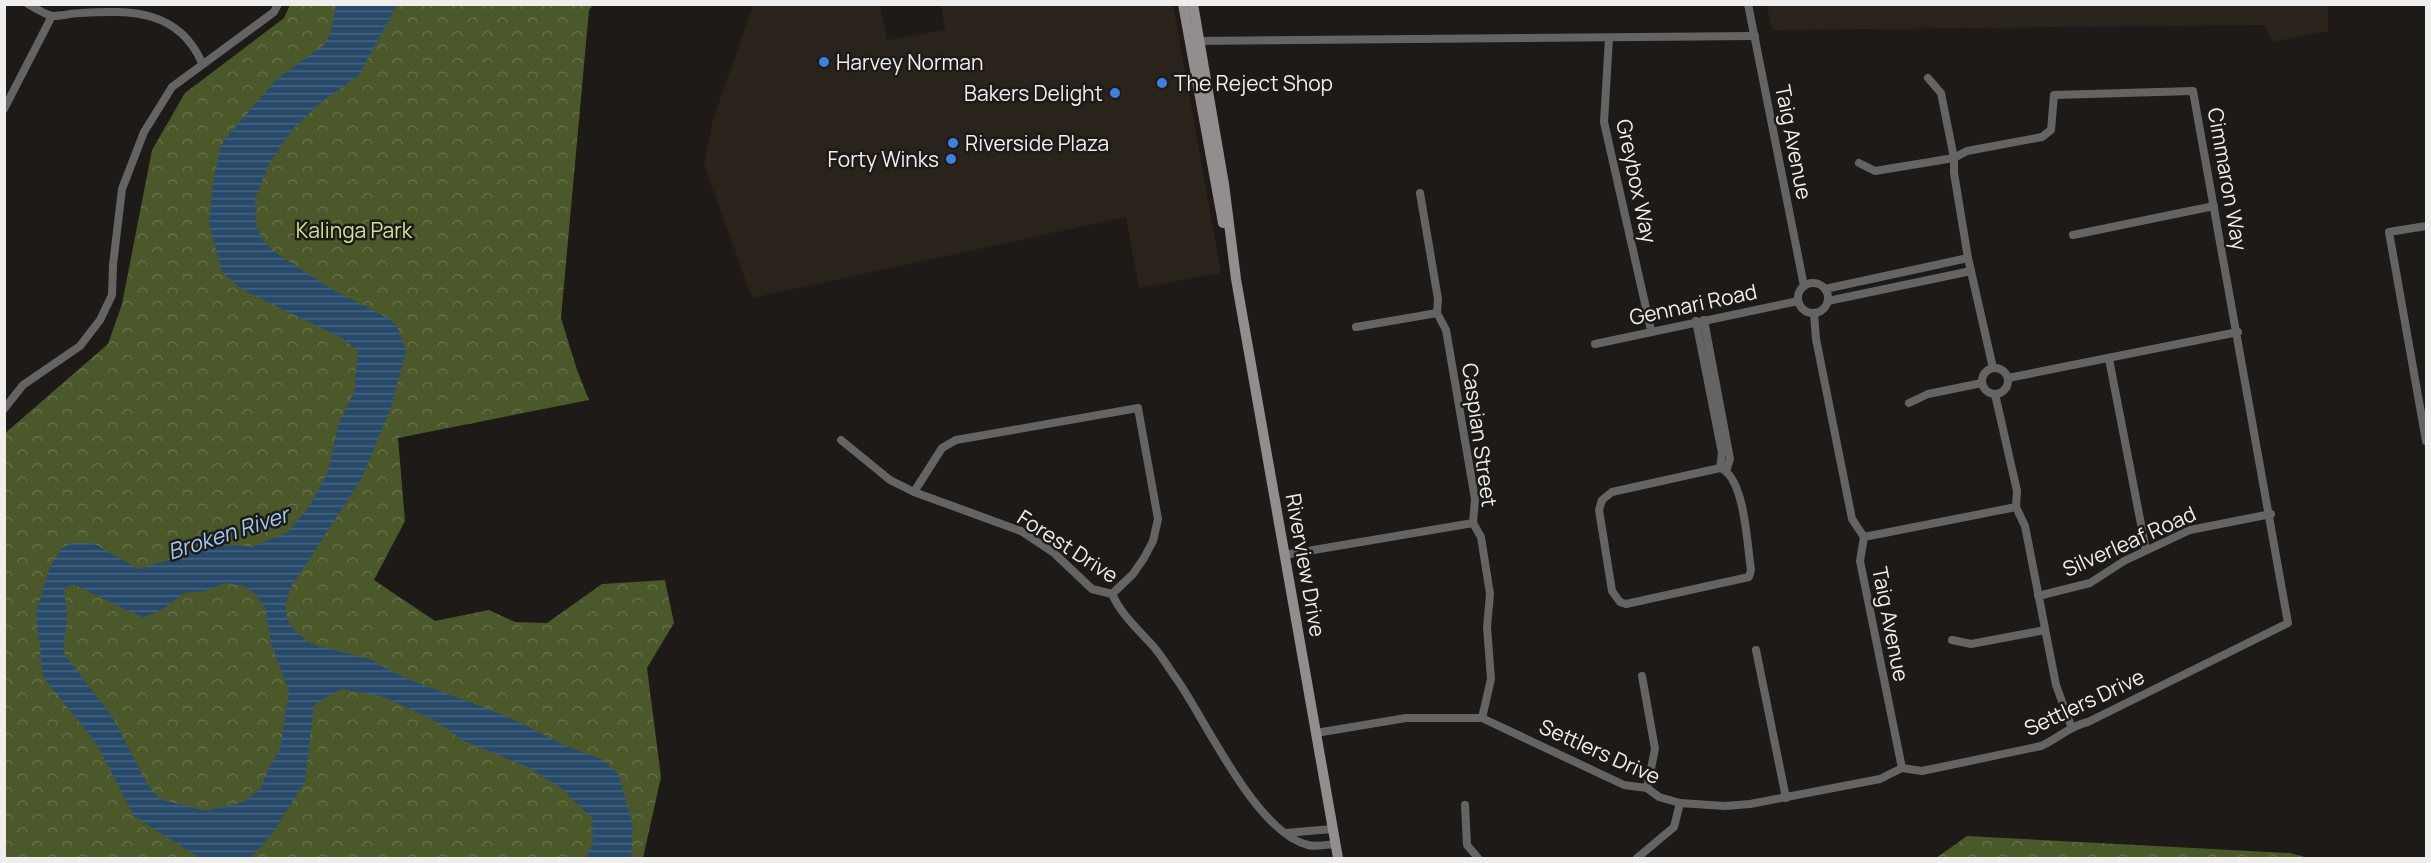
<svg xmlns="http://www.w3.org/2000/svg" width="2431" height="863" font-family="Manrope,sans-serif">
  <defs>
    <pattern id="forest-crowns" width="20" height="18" patternUnits="userSpaceOnUse" patternTransform="scale(1.5)"><rect width="20" height="18" fill="#4b582a"/><path d="M2 6a3 3 0 1 1 6 0M12 15a3 3 0 1 1 6 0" fill="none" stroke="#657049"/></pattern>
    <pattern id="water-rules" width="6" height="5" patternUnits="userSpaceOnUse" patternTransform="scale(1.5)"><rect width="6" height="5" fill="#274a6b"/><path d="M0 2.5h6" fill="none" stroke="#476480"/></pattern>
  </defs>
  <rect width="100%" height="100%" fill="#1d1a17"/>
  <g fill="#2a231c">
    <polygon points="2328,4 2328,31 2272,42 2265,25 1772,30 1767,5"/>
    <polygon points="753,5 880,5 887,40 945,30 941,5 1173,5 1221,273 1139,288 1126,217 752,298 704,165 713,120"/>
  </g>
  <g fill="url(#forest-crowns)">
    <polygon points="290,5 593,5 589,10 561,318 577,370 589,400 398,438 405,521 374,580 435,621 489,610 515,622 547,623 602,584 665,580 674,623 647,668 661,777 643,858 5,858 4,434 108,344 122,304 152,150 185,93 284,18"/>
    <polygon points="1967,836 2290,853 2309,858 1936,858"/>
  </g>
  <path fill="url(#water-rules)" fill-rule="evenodd" d="M 336,5 L 397,5 L 359,75 L 320,103 L 292,130 L 269,164 L 255,199 L 256,225 L 263,240 L 273,251 L 333,290 L 390,319 L 397,326 L 406,351 L 391,407 L 362,478 L 291,587 L 285,606 L 287,619 L 294,630 L 311,644 L 369,659 L 405,678 L 504,715 L 568,747 L 602,759 L 619,775 L 633,826 L 631,858 L 586,858 L 593,842 L 592,818 L 561,788 L 528,767 L 464,741 L 434,720 L 384,697 L 341,689 L 314,705 L 305,781 L 273,833 L 251,857 L 200,858 L 134,816 L 96,743 L 43,677 L 36,613 L 49,569 L 61,549 L 70,543 L 93,543 L 138,569 L 214,547 L 232,545 L 252,547 L 287,533 L 309,507 L 327,474 L 339,423 L 354,393 L 358,351 L 342,338 L 243,290 L 222,272 L 209,223 L 213,183 L 220,149 L 224,140 L 276,80 L 325,44 L 331,32 ZM 225,583 L 244,586 L 256,595 L 265,607 L 271,644 L 289,690 L 280,750 L 270,766 L 260,789 L 244,802 L 206,811 L 163,800 L 156,795 L 147,784 L 113,718 L 65,655 C 61,642 68,629 67,615 C 67,606 64,598 64,589 L 73,584 L 143,618 L 163,609 L 184,593 L 205,591 Z"/>
  <g fill="none" stroke-linecap="round" stroke-linejoin="round">
    <g stroke="#666463" stroke-width="8">
      <path d="M 28,4 C 35,8 45,15 53,16 C 62,16 72,13 81,13 C 132,10 179,10 202,63"/>
      <polyline points="1748,4 1804,286"/>
      <polyline points="1609,38 1604,122 1651,330"/>
      <polyline points="1196,41 1755,36"/>
      <polyline points="4,109 52,16"/>
      <polyline points="1859,163 1875,171 1954,158 1941,93 1928,78"/>
      <polyline points="1420,193 1438,299 1437,313 1446,330 1475,499 1473,523 1481,537 1490,594 1487,627 1491,679 1482,718"/>
      <polyline points="2426,226 2389,232 2426,441"/>
      <polyline points="2073,235 2214,206"/>
      <circle cx="1813" cy="298" r="15"/>
      <polyline points="1825,289 1968,258"/>
      <polyline points="1828,301 1971,271"/>
      <polyline points="1814,313 1816,339 1852,519 1864,537 1860,561 1902,768"/>
      <polyline points="1704,320 1730,459 1726,471"/>
      <polyline points="1696,321 1722,453 1720,468"/>
      <polyline points="1356,327 1437,313"/>
      <polyline points="1595,344 1798,301"/>
      <polyline points="2109,359 2146,550"/>
      <circle cx="1995" cy="381" r="13"/>
      <polyline points="2008,378 2238,332"/>
      <polyline points="1995,394 2017,491 2016,507 2025,526 2056,685 2071,726"/>
      <polyline points="1909,403 1928,394 1982,383"/>
      <polyline points="4,409 23,385 80,346 100,320 112,295 113,265 122,189 144,132 172,87 274,12 278,4"/>
      <path d="M 841,440 L 890,480 L 914,492 L 1021,531 L 1054,553 L 1092,589 L 1112,594 C 1122,616 1138,629 1154,647 C 1163,658 1170,670 1178,681 C 1207,723 1256,832 1308,845 C 1316,847 1326,845 1335,844"/>
      <path d="M 1720,468 C 1745,477 1747,545 1751,570 L 1749,577 L 1626,604 L 1620,602 L 1612,591 L 1599,510 L 1602,500 L 1612,492 Z"/>
      <polyline points="914,492 942,448 956,440 1138,408 1158,519 1153,541 1144,558 1133,574 1112,594"/>
      <polyline points="1864,537 2016,507"/>
      <polyline points="1284,555 1473,523"/>
      <polyline points="2038,596 2090,583 2124,561 2190,530 2271,514"/>
      <polyline points="1952,640 1971,644 2045,630"/>
      <polyline points="1756,650 1786,798"/>
      <polyline points="1642,676 1655,749 1647,788"/>
      <path d="M 1316,733 L 1406,718 L 1482,718 L 1624,785 L 1647,788 L 1659,797 L 1680,803 L 1725,806 L 1750,804 L 1880,779 L 1902,768 L 1922,771 L 2041,746 C 2059,738 2069,726 2088,722 L 2288,623 L 2193,91 L 2054,95 L 2051,130 L 2042,137 L 1967,151 L 1954,158 L 1954,173 L 1968,258 L 1993,368"/>
      <polyline points="1465,805 1467,845 1478,858"/>
      <polyline points="1286,833 1332,829"/>
      <polyline points="1637,858 1674,827 1680,803"/>
    </g>
    <g stroke="#918e8d" stroke-width="10">
      <polyline points="1183,4 1223,223"/>
      <polyline points="1193,4 1224,184 1236,279 1338,858"/>
    </g>
  </g>
  <g fill="#3f7fe0" stroke="#1d1a17" stroke-width="2">
    <circle cx="824" cy="62" r="6"/>
    <circle cx="1162" cy="83" r="6"/>
    <circle cx="1115" cy="93" r="6"/>
    <circle cx="953" cy="143" r="6"/>
    <circle cx="951" cy="159" r="6"/>
  </g>
  <g text-anchor="middle" dominant-baseline="central" stroke-width="5" stroke-linejoin="round" paint-order="stroke">
    <g font-size="21" fill="#f0eeec" stroke="#1d1a17" text-anchor="start">
      <text x="836" y="62">Harvey Norman</text>
      <text x="1174" y="83">The Reject Shop</text>
      <text x="1103" y="93" text-anchor="end">Bakers Delight</text>
      <text x="965" y="143">Riverside Plaza</text>
      <text x="939" y="159" text-anchor="end">Forty Winks</text>
    </g>
    <g font-size="21" fill="#f0eeec" stroke="#1d1a17">
      <text transform="translate(1794 142) rotate(79)">Taig Avenue</text>
      <text transform="translate(2228 179) rotate(80)">Cimmaron Way</text>
      <text transform="translate(1637 181) rotate(78)">Greybox Way</text>
      <text transform="translate(1693 304) rotate(-12)">Gennari Road</text>
      <text transform="translate(1480 435) rotate(82)">Caspian Street</text>
      <text transform="translate(2129 541) rotate(-24)">Silverleaf Road</text>
      <text transform="translate(1068 546) rotate(33)">Forest Drive</text>
      <text transform="translate(1306 565) rotate(80)">Riverview Drive</text>
      <text transform="translate(1891 624) rotate(79)">Taig Avenue</text>
      <text transform="translate(2084 702) rotate(-25)">Settlers Drive</text>
      <text transform="translate(1600 751) rotate(24)">Settlers Drive</text>
    </g>
    <g font-size="21" fill="#cce398" stroke="#1d1a17">
      <text x="354" y="230">Kalinga Park</text>
    </g>
    <g font-size="22" font-style="italic" fill="#9cc9f6" stroke="#1d1a17">
      <text transform="translate(228 533) rotate(-18)">Broken River</text>
    </g>
  </g>
  <rect width="2431" height="863" fill="none" stroke="#f0eeec" stroke-width="12"/>
</svg>
